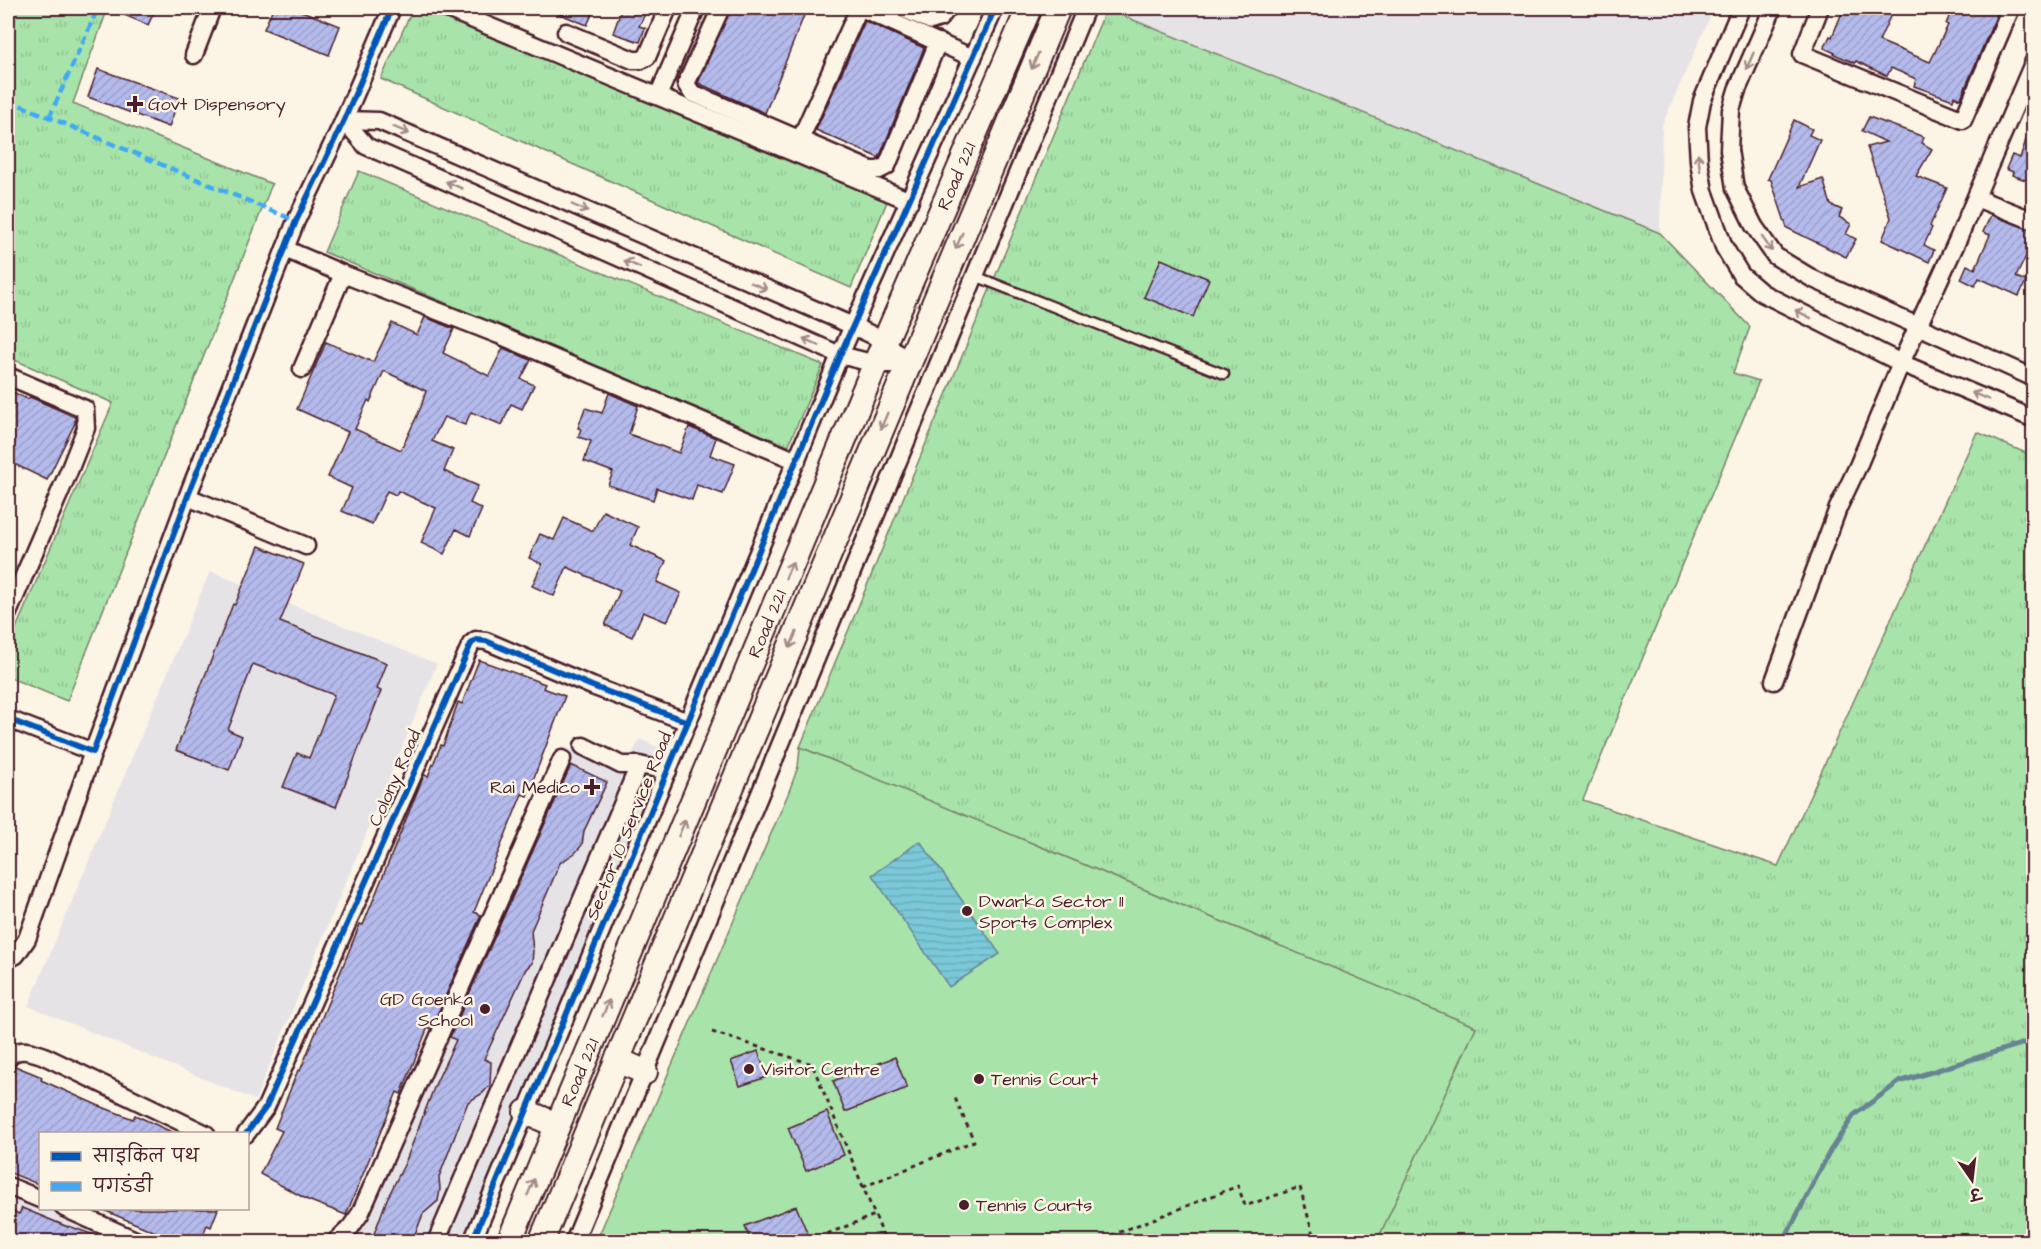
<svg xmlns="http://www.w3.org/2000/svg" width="2041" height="1249" font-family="'Architects Daughter','Playpen Sans Deva',sans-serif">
  <defs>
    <pattern id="grass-tufts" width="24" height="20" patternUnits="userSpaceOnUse" patternTransform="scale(1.5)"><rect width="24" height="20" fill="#a8e4aa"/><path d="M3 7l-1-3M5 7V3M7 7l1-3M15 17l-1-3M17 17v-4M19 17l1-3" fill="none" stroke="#92c392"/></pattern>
    <pattern id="water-rules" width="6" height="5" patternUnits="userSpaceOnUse" patternTransform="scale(1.5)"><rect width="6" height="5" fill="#7ac8d8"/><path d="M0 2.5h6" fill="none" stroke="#6babba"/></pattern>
    <pattern id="building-hatch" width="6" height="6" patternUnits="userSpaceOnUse" patternTransform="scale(1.5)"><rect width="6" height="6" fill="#b4baeb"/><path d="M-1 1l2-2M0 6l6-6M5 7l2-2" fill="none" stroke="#9c9fca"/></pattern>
  </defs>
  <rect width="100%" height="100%" fill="#fcf5e5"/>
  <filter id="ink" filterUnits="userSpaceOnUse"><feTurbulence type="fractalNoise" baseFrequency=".0167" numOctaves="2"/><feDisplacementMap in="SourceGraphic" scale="12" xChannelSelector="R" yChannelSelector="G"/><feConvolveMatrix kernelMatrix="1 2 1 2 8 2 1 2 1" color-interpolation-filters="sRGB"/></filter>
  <g filter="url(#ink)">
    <g fill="#e6e3e7">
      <polygon points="1107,8 1714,8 1662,125 1660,233 1106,9"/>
      <polygon points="210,571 437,664 255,1100 28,1006"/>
      <polygon points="640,739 664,750 461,1241 336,1242 358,1232 567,748 623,770"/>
      <polygon points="8,1189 40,1203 40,1208 54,1209 133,1241 8,1241"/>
    </g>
    <g fill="url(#grass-tufts)" stroke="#79826a" stroke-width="1.5">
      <polygon points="8,8 108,8 73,103 272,184 67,701 8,677 8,647 113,403 8,357"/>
      <polygon points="413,8 454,8 889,197 851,288 381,79"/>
      <polygon points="1106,9 1660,233 1750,327 1733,373 1759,381 1583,800 1778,866 1977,432 2033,456 2033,1232 2011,1242 1377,1241 1476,1027 800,747"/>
      <polygon points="359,171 823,365 788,446 324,252"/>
    </g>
    <polygon fill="#a8e4aa" stroke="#79826a" stroke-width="1.5" points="800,747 1476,1027 1377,1241 596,1242 788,794 798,767"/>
    <polygon fill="url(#water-rules)" stroke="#678493" stroke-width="1.5" points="920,841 1000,954 949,987 872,875"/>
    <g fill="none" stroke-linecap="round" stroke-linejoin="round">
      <polyline stroke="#678493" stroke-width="5" points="1783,1242 1830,1151 1854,1115 1899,1082 2034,1040"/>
    </g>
    <g fill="url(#building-hatch)" stroke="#4a1f2b" stroke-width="1.5" fill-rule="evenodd">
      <polygon points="108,8 156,8 148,25"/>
      <polygon points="273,8 294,8 340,26 329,55 264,29"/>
      <polygon points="545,8 595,8 587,25"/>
      <polygon points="622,8 648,8 639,26 645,28 640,42 613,33"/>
      <polygon points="731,8 807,8 765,113 698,83"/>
      <polygon points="1844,8 1894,8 1879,41 1930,62 1948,25 1946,24 1953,8 1984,8 1997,14 1962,95 1960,99 1954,96 1953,100 1914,86 1916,79 1891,68 1887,76 1856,61 1855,63 1834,54 1835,53 1824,48 1830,36 1832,37"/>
      <polygon points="865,21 924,48 879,158 816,130"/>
      <polygon points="98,69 179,98 169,127 88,97"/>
      <polygon points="1869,117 1924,137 1922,143 1932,149 1916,176 1947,188 1930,226 1932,228 1924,245 1934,250 1929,262 1882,240 1891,218 1867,147 1886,142 1862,131"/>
      <polygon points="1794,120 1812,129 1809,135 1820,140 1799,187 1823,179 1831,205 1842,210 1839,217 1851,224 1846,234 1856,239 1846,257 1787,228 1771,180 1768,179"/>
      <polygon points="2031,125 2034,126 2034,166 2028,181 2012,175 2013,172 2006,169 2012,155 2020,158"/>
      <polygon points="1991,215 2034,231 2034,250 2030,248 2016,277 2026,281 2019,296 1979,278 1975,286 1961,279 1967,265 1975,269 1990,235 1983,232"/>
      <polygon points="1161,259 1209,279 1193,317 1144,297"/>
      <path d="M 425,317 L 454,329 L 443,353 L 489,376 L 503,348 L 531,360 L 521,379 L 534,385 L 522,409 L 511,404 L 502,425 L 471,412 L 465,425 L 444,417 L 432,441 L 453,450 L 444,471 L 478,486 L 470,503 L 482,509 L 470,536 L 456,529 L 444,554 L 421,543 L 436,508 L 398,491 L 396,495 L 387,491 L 372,524 L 342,511 L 352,488 L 328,477 L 348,432 L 297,409 L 326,342 L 373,362 L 392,323 L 417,335 ZM 384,371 L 426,391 L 421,407 L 401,450 L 355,429 L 368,400 L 370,402 Z"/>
      <polygon points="8,390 28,399 30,397 75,417 75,423 47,480 8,461"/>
      <polygon points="609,393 638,406 629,434 679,453 689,427 716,438 710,455 735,464 723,494 697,485 692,500 657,488 653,500 608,485 613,472 584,461 591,441 578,437 581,429 578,428 585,408 602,413"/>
      <polygon points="603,511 638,527 630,545 666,561 657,582 681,593 667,622 643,612 632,637 605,625 620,591 567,567 554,596 532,586 542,564 529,558 540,534 554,540 564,518 593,531"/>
      <polygon points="259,546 304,564 280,622 387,663 377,689 381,691 336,807 283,787 297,753 309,758 334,695 253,664 228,730 242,736 229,770 176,750 233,604 235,605"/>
      <polygon points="479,660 545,684 543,688 565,696 527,796 522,794 474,912 481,915 431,1029 428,1027 401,1094 397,1092 346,1215 308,1200 260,1174 282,1131 275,1128 298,1070 300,1071 360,924 363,925 424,775 428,776 441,745 443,746 458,702 462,704"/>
      <polygon points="571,765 607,782 584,831 582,845 575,853 560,863 531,931 533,951 532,963 526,969 484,1059 491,1062 490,1085 483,1093 468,1102 439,1177 440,1189 438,1201 423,1214 412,1242 371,1242 387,1199 405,1163 435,1085 456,1040 450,1037"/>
      <polygon points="758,1051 767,1077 740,1086 731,1061"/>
      <polygon points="895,1057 907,1088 845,1112 833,1081"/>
      <polygon points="15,1066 42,1077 41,1080 97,1105 133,1119 135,1115 176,1134 40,1134 40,1185 8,1172 8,1083"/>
      <polygon points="827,1112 844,1155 806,1171 788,1128"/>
      <polygon points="796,1206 811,1242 751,1242 745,1226"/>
      <polygon points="22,1208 68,1227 69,1226 108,1240 108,1242 8,1242 8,1209 19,1214"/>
      <polygon points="101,1209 218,1209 211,1227 207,1225 200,1242 179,1242"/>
    </g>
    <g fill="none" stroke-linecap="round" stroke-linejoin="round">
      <g stroke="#4a1f2b" stroke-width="13">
        <polyline id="lane" points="975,276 1224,374"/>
      </g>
      <g stroke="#4a1f2b" stroke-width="21">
        <g id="street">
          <polyline points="445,8 910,201"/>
          <polyline points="721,8 686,84 692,93 871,170 879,170 887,166 938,42"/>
          <polyline points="861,8 973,58"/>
          <polyline points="901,8 931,21 940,18 948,8"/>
          <polyline points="1741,8 1702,101 1697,127 1699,162 1704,191 1724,247 1741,275 1762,293 1901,363 2034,419"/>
          <polyline points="1773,8 1737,90 1731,110 1729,150 1735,188 1754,226 1775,256 1813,279 2034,378"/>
          <polyline points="1820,8 1802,54 1963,120 2011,8"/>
          <polyline points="566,32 633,60 641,60 647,57 668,8"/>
          <polyline points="194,55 212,8"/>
          <polyline points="658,96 696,8"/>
          <polyline points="344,120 366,146 840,355 876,364 908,364"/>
          <polyline points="344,120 379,121 853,326 885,341 908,364"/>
          <polyline points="800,140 859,8"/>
          <polyline points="1976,198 2034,221"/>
          <polyline points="285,249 343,274 302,369"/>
          <polyline points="343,274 499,335 797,461"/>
          <polyline points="8,376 85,409 86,428 69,471 8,613"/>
          <polyline points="188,497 306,546"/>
          <polyline points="1774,681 1838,508 1858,466 1901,363 1958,239 2034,61"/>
          <polyline points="8,719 93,752 190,490 296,221 344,120 392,8"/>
          <polyline points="583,746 621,765 639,765 668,771"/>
          <polyline points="8,959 16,955 27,939 93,752"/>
          <path d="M 8,1058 C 17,1047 29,1051 42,1055 L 206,1134"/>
          <polyline points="246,1134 266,1107 471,644 476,640 486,641 592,686 688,722"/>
          <polyline points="8,1186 40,1199"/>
          <polyline points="64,1208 140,1242"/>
          <polyline points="335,1242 350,1228 360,1214 562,759"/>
          <polyline points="436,1242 639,765"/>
          <polyline points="472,1242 840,355 995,8"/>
          <polyline points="574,1242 1086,8"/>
        </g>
      </g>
      <g stroke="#4a1f2b" stroke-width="28">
        <g id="secondary">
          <polyline points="617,1060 645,1072"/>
          <polyline points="526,1112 557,1125"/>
          <path id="s1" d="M 509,1242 L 885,341 L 1029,8"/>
          <polyline points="541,1242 1058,8"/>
        </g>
      </g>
      <g stroke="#4a1f2b" stroke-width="3" stroke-dasharray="4.5 4.5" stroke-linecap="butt">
        <polyline points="712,1032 812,1064 886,1242"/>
        <polyline points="863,1187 974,1141 955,1098"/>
        <polyline points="819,1237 875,1215"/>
        <polyline points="1094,1242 1238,1186 1245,1206 1300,1187 1315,1242"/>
      </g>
      <use href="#lane" stroke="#fcf5e5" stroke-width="8"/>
      <use href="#street" stroke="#fcf5e5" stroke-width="16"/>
      <use href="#secondary" stroke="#fcf5e5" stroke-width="24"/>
      <g stroke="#3fa9f5" stroke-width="4.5" stroke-dasharray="9 4.5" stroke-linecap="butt">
        <polyline points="8,100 296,221"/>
        <polyline points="49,118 98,8"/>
      </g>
      <g stroke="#fcf5e5" stroke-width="10">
        <g id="cycleway">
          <polyline points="8,719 93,752 190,490 296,221 344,120 392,8"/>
          <polyline points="246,1134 266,1107 471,644 476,640 486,641 592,686 688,722"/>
          <polyline points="472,1242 840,355 995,8"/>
        </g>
      </g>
      <use href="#cycleway" stroke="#0057b8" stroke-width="6"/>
    </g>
    <defs><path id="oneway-shaft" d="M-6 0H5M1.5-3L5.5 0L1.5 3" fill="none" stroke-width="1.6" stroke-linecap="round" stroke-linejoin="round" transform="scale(1.5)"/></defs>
    <g stroke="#a38a88">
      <use href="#oneway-shaft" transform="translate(1035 61) rotate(113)"/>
      <use href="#oneway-shaft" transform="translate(1750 61) rotate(113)"/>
      <use href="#oneway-shaft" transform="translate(401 130) rotate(23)"/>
      <use href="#oneway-shaft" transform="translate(1699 162) rotate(-97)"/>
      <use href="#oneway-shaft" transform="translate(454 185) rotate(-156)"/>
      <use href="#oneway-shaft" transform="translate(580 208) rotate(23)"/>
      <use href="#oneway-shaft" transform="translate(959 241) rotate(113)"/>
      <use href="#oneway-shaft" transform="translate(1767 244) rotate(55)"/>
      <use href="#oneway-shaft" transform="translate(632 264) rotate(-156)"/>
      <use href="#oneway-shaft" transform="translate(759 286) rotate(23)"/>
      <use href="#oneway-shaft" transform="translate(1803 314) rotate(-153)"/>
      <use href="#oneway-shaft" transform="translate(811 342) rotate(-156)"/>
      <use href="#oneway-shaft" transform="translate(1980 396) rotate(-157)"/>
      <use href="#oneway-shaft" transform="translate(884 421) rotate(113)"/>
      <use href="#oneway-shaft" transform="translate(789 570) rotate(-67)"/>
      <use href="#oneway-shaft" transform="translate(793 640) rotate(113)"/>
      <use href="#oneway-shaft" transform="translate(682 828) rotate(-67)"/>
      <use href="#oneway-shaft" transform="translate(606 1008) rotate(-67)"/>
      <use href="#oneway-shaft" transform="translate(531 1187) rotate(-67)"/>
    </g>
  </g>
  <g fill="#4a1f2b" stroke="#fcf5e5" stroke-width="2">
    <path d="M132 95h6v6h6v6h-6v6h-6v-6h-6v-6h6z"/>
    <path d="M589 778h6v6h6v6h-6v6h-6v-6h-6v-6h6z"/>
    <circle cx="967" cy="911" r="6"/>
    <circle cx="485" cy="1009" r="6"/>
    <circle cx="749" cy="1069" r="6"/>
    <circle cx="979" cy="1079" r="6"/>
    <circle cx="964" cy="1205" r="6"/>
  </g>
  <g text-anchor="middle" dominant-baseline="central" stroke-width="5" stroke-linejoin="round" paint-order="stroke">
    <g font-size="18" fill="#4a1f2b" stroke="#fcf5e5" text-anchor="start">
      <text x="148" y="104">Govt Dispensory</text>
      <text x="580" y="787" text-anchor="end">Rai Medico</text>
      <text x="979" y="901">Dwarka Sector 11<tspan x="979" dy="21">Sports Complex</tspan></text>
      <text x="473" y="999" text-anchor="end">GD Goenka<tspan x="473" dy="21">School</tspan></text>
      <text x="761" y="1069">Visitor Centre</text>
      <text x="991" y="1079">Tennis Court</text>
      <text x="976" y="1205">Tennis Courts</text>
    </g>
    <g font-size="18" fill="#4a1f2b" stroke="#fcf5e5">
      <text stroke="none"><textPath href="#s1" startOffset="1156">Road 221</textPath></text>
      <text stroke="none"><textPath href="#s1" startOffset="670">Road 221</textPath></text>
      <text transform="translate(395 778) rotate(-66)">Colony Road</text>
      <text transform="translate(629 826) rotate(-68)">Sector 10 Service Road</text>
      <text stroke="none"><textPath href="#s1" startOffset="184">Road 221</textPath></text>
    </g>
  </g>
  <rect width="2041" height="1249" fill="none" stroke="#fcf5e5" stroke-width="30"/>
  <rect x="15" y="15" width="2011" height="1219" fill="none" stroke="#4a1f2b" stroke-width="2" filter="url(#ink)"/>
  <rect x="39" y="1132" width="210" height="78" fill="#fcf5e5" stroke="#b59f9b" stroke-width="1.5"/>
  <rect x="51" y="1152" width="30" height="9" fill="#0057b8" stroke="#b59f9b" stroke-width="1.5"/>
  <text x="93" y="1162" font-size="18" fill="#4a1f2b">साइकिल पथ</text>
  <rect x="51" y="1182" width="30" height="9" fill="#3fa9f5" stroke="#b59f9b" stroke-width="1.5"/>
  <text x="93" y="1192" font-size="18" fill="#4a1f2b">पगडंडी</text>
  <g transform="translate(1972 1180) rotate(166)" stroke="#fcf5e5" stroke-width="4.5" paint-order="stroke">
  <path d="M0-4.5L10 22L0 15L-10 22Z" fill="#4a1f2b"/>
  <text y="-9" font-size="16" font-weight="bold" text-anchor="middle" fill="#4a1f2b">उ</text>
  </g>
</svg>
